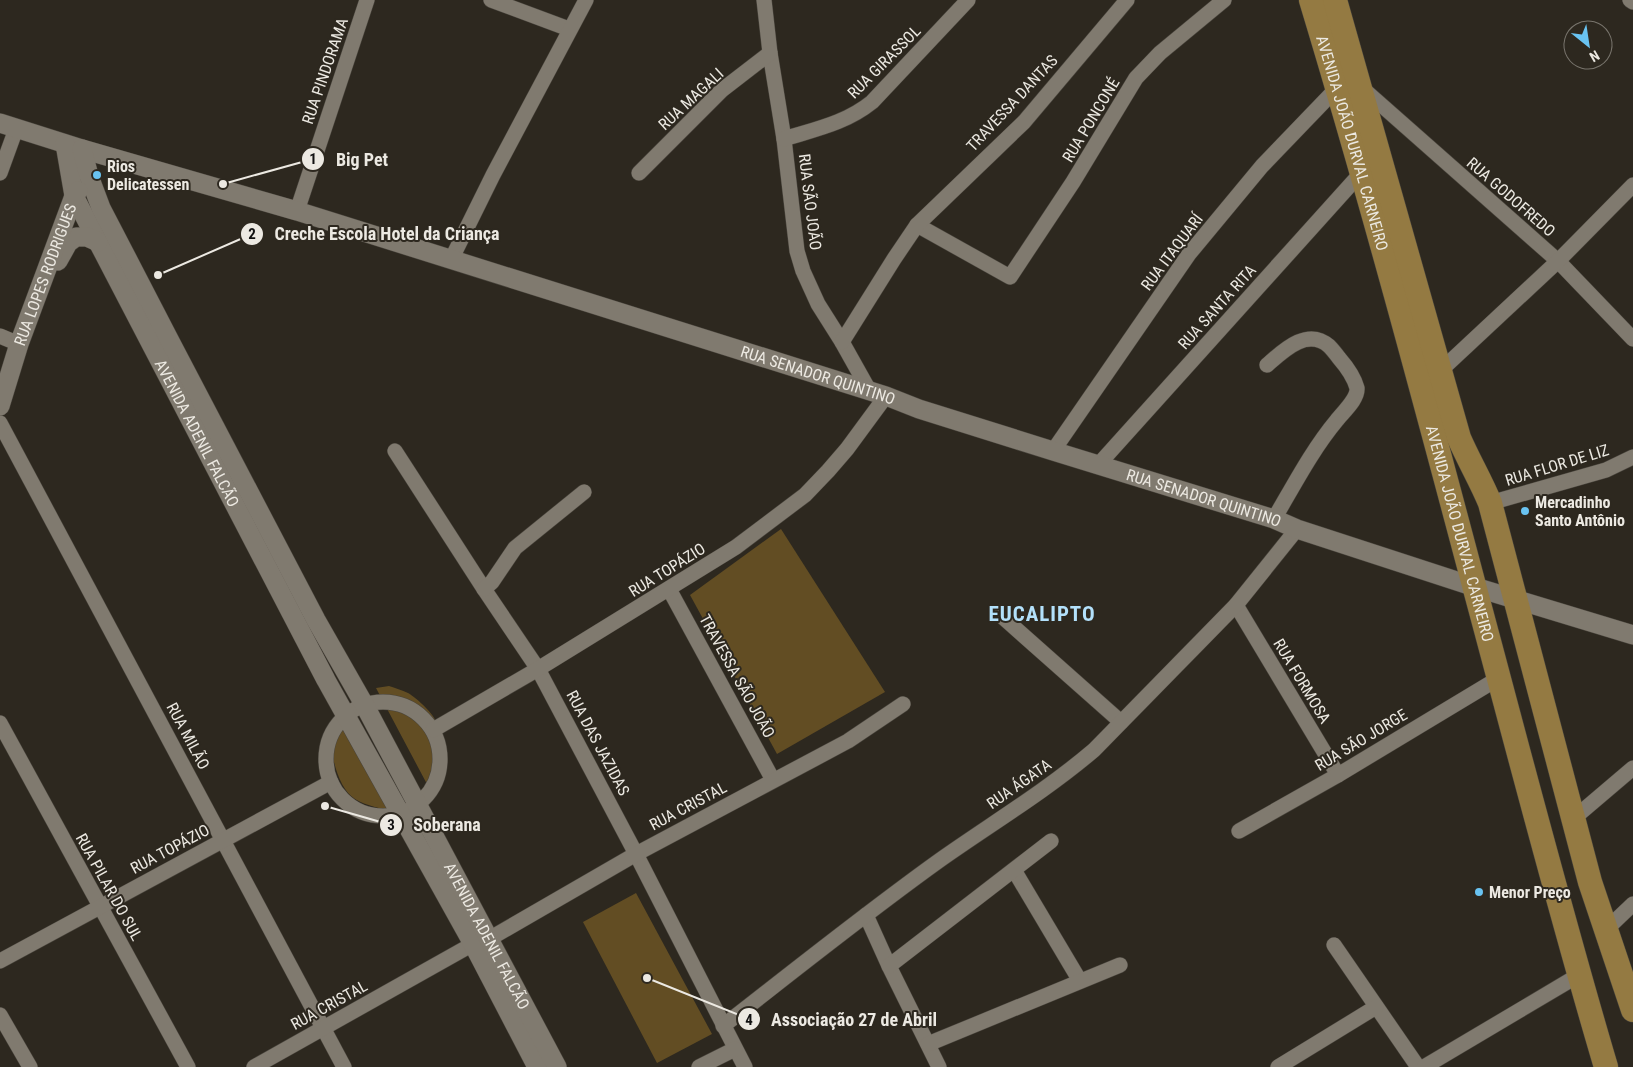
<svg xmlns="http://www.w3.org/2000/svg" width="1633" height="1067" font-family="'Roboto Condensed',sans-serif">
  <rect width="100%" height="100%" fill="#2d281f"/>
  <g fill="#624d23">
    <polygon points="781,529 885,692 777,754 690,595"/>
    <path d="M 389,686 C 395,688 402,690 408,693 C 417,698 435,715 437,724 C 442,745 436,767 428,786 L 376,688 Z"/>
    <path d="M 337,710 L 392,811 C 379,808 367,806 355,799 C 338,789 329,751 331,732 C 331,725 335,717 337,710 Z"/>
    <polygon points="636,893 712,1034 657,1063 583,922"/>
  </g>
  <g fill="none" stroke-linecap="round" stroke-linejoin="round">
    <g stroke="#49453d" stroke-width="16">
      <g id="minor">
        <polyline points="491,0 569,29"/>
        <polyline points="764,0 770,53 784,139 797,251 803,271 818,304 842,342 870,392"/>
        <polyline points="1630,0 1633,2"/>
        <polyline points="1361,87 1558,261 1633,339"/>
        <path d="M 784,139 C 816,129 846,123 872,102 L 968,0"/>
        <polyline points="0,173 16,129"/>
        <polyline points="639,173 722,90 770,53"/>
        <polyline points="297,211 367,0"/>
        <polyline points="917,225 1010,277 1073,182 1136,78 1160,53 1224,0"/>
        <polyline points="451,260 493,175 586,0"/>
        <polyline points="0,336 19,344"/>
        <polyline points="842,342 894,259 917,225 1024,122 1127,0"/>
        <path d="M 1267,365 C 1283,351 1307,327 1329,346 C 1332,349 1336,354 1339,358 C 1346,366 1354,377 1357,388 C 1358,399 1344,411 1337,420 C 1312,450 1294,485 1274,519"/>
        <polyline points="1439,372 1558,261 1633,185"/>
        <polyline points="0,423 344,1067"/>
        <polyline points="395,451 484,589 538,669 636,854 745,1067"/>
        <polyline points="1053,451 1189,254 1262,166 1337,88"/>
        <polyline points="1099,464 1361,173"/>
        <polyline points="1490,503 1606,470 1633,457"/>
        <polyline points="484,589 492,582 515,548 584,492"/>
        <polyline points="669,589 773,780"/>
        <polyline points="1236,605 1338,775"/>
        <polyline points="997,612 1121,722"/>
        <circle cx="383" cy="759" r="57"/>
        <polyline points="0,723 188,1067"/>
        <polyline points="433,730 538,669 736,547 805,495 828,471 847,449 886,396"/>
        <polyline points="1573,819 1633,768"/>
        <polyline points="1239,831 1338,775 1499,678"/>
        <polyline points="1014,870 1080,981"/>
        <polyline points="866,915 889,966 939,1067"/>
        <polyline points="1613,923 1633,904"/>
        <polyline points="489,939 636,854 848,741 903,704"/>
        <polyline points="1334,945 1418,1067"/>
        <polyline points="0,961 331,782"/>
        <polyline points="889,966 1051,841"/>
        <polyline points="0,1015 30,1067"/>
        <path d="M 723,1026 C 795,970 866,913 940,860 C 991,824 1046,791 1094,750 L 1236,605 L 1297,529"/>
        <polyline points="928,1044 1120,965"/>
        <polyline points="254,1067 473,944"/>
        <polyline points="699,1067 735,1049"/>
        <polyline points="1278,1067 1376,1007"/>
        <polyline points="1424,1067 1579,975"/>
      </g>
    </g>
    <g stroke="#49453d" stroke-width="20">
      <g id="tertiary">
        <path id="s1" d="M 0,123 L 82,149 L 297,211 L 886,396 L 919,409 L 1053,451 L 1274,519 L 1297,529 L 1475,587 L 1633,635"/>
        <path id="s2" d="M 65,144 L 74,196 L 326,680 L 473,944 L 537,1067"/>
        <path id="s3" d="M 82,149 L 89,176 L 101,208 L 171,343 L 316,620 L 365,706 L 557,1067"/>
        <polyline points="58,261 68,243 76,237 87,237 98,242"/>
        <path id="s4" d="M 0,406 L 19,344 L 74,196 L 78,191"/>
      </g>
    </g>
    <g stroke="#49453d" stroke-width="25">
      <g id="primary">
        <path id="s5" d="M 1311,0 C 1370,195 1423,393 1475,589 C 1518,749 1559,909 1606,1067"/>
        <path d="M 1335,0 L 1459,438 C 1469,461 1481,481 1490,503 L 1590,882 L 1633,1010"/>
      </g>
    </g>
    <use href="#minor" stroke="#807a6f" stroke-width="15"/>
    <use href="#tertiary" stroke="#807a6f" stroke-width="19"/>
    <use href="#primary" stroke="#947a42" stroke-width="24"/>
  </g>
  <g fill="#69c3f1" stroke="#2d281f" stroke-width="2">
    <circle cx="97" cy="175" r="5"/>
    <circle cx="1525" cy="511" r="5"/>
    <circle cx="1479" cy="892" r="5"/>
  </g>
  <g text-anchor="middle" dominant-baseline="central" stroke-width="4" stroke-linejoin="round" paint-order="stroke">
    <g font-size="16" fill="#ece9e2" stroke="#2d281f">
      <text transform="translate(884 62) rotate(-45)">RUA GIRASSOL</text>
      <text transform="translate(325 71) rotate(-71)">RUA PINDORAMA</text>
      <text transform="translate(691 99) rotate(-43)">RUA MAGALI</text>
      <text transform="translate(1012 103) rotate(-47)">TRAVESSA DANTAS</text>
      <text transform="translate(1091 120) rotate(-59)">RUA PONCONÉ</text>
      <text stroke="none"><textPath href="#s5" startOffset="149">AVENIDA JOÃO DURVAL CARNEIRO</textPath></text>
      <text transform="translate(1511 197) rotate(41)">RUA GODOFREDO</text>
      <text transform="translate(810 202) rotate(83)">RUA SÃO JOÃO</text>
      <text transform="translate(1172 252) rotate(-53)">RUA ITAQUARÍ</text>
      <text stroke="none"><textPath href="#s4" startOffset="139">RUA LOPES RODRIGUES</textPath></text>
      <text transform="translate(1217 307) rotate(-48)">RUA SANTA RITA</text>
      <text stroke="none"><textPath href="#s1" startOffset="856">RUA SENADOR QUINTINO</textPath></text>
      <text stroke="none"><textPath href="#s2" startOffset="320">AVENIDA ADENIL FALCÃO</textPath></text>
      <text transform="translate(1557 465) rotate(-17)">RUA FLOR DE LIZ</text>
      <text stroke="none"><textPath href="#s1" startOffset="1261">RUA SENADOR QUINTINO</textPath></text>
      <text stroke="none"><textPath href="#s5" startOffset="554">AVENIDA JOÃO DURVAL CARNEIRO</textPath></text>
      <text transform="translate(667 570) rotate(-32)">RUA TOPÁZIO</text>
      <text transform="translate(737 676) rotate(61)">TRAVESSA SÃO JOÃO</text>
      <text transform="translate(1302 681) rotate(59)">RUA FORMOSA</text>
      <text transform="translate(188 736) rotate(62)">RUA MILÃO</text>
      <text transform="translate(1361 740) rotate(-31)">RUA SÃO JORGE</text>
      <text transform="translate(598 743) rotate(62)">RUA DAS JAZIDAS</text>
      <text transform="translate(1019 784) rotate(-35)">RUA ÁGATA</text>
      <text transform="translate(688 806) rotate(-28)">RUA CRISTAL</text>
      <text transform="translate(170 849) rotate(-28)">RUA TOPÁZIO</text>
      <text transform="translate(109 887) rotate(61)">RUA PILAR DO SUL</text>
      <text stroke="none"><textPath href="#s3" startOffset="886">AVENIDA ADENIL FALCÃO</textPath></text>
      <text transform="translate(329 1005) rotate(-29)">RUA CRISTAL</text>
    </g>
    <g font-size="16" font-weight="bold" fill="#ece9e2" stroke="#2d281f" text-anchor="start">
      <text x="107" y="166">Rios<tspan x="107" dy="18">Delicatessen</tspan></text>
      <text x="1535" y="502">Mercadinho<tspan x="1535" dy="18">Santo Antônio</tspan></text>
      <text x="1489" y="892">Menor Preço</text>
    </g>
    <g font-size="21" font-weight="bold" letter-spacing="1" fill="#b3e1fb" stroke="#2d281f">
      <text x="1042" y="614">EUCALIPTO</text>
    </g>
  </g>
  <path fill="none" stroke="#ece9e2" stroke-width="2" d="M223 184L313 159M158 275L252 234M325 806L391 825M647 978L749 1019"/>
  <g fill="#ece9e2" stroke="#2d281f" stroke-width="2">
    <circle cx="223" cy="184" r="5"/>
    <circle cx="158" cy="275" r="5"/>
    <circle cx="325" cy="806" r="5"/>
    <circle cx="647" cy="978" r="5"/>
    <circle cx="313" cy="159" r="12"/>
    <circle cx="252" cy="234" r="12"/>
    <circle cx="391" cy="825" r="12"/>
    <circle cx="749" cy="1019" r="12"/>
  </g>
  <g font-size="15" text-anchor="middle" font-weight="bold" fill="#111">
    <text x="313" y="164">1</text>
    <text x="252" y="239">2</text>
    <text x="391" y="830">3</text>
    <text x="749" y="1025">4</text>
  </g>
  <g font-size="18" text-anchor="middle" font-weight="bold" fill="#ece9e2" stroke="#2d281f" stroke-width="4" stroke-linejoin="round" paint-order="stroke">
    <text x="362" y="166">Big Pet</text>
    <text x="387" y="240">Creche Escola Hotel da Criança</text>
    <text x="447" y="831">Soberana</text>
    <text x="854" y="1026">Associação 27 de Abril</text>
  </g>
  <g transform="translate(1588 45) rotate(150)"><circle r="24" fill="#2d281f" stroke="#79756d"/>
  <path d="M0-4L9 19L0 12L-9 19Z" fill="#69c3f1"/>
  <text y="-8" font-size="14" font-weight="bold" text-anchor="middle" fill="#ece9e2">N</text>
  </g>
</svg>
